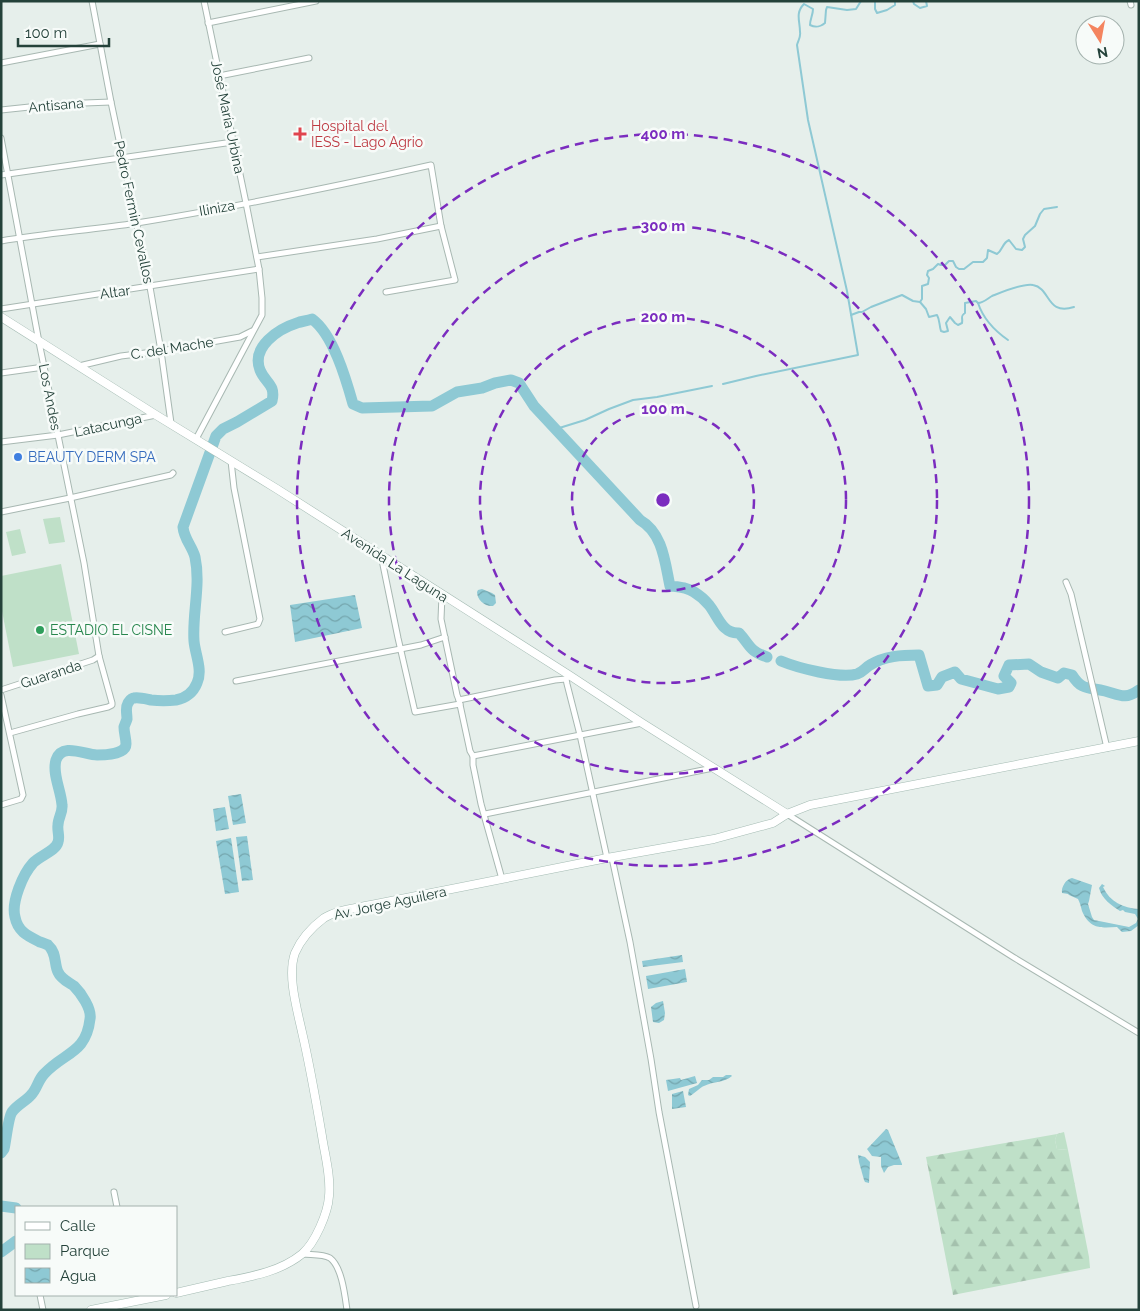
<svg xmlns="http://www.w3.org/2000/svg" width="1140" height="1311" font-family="Raleway,sans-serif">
  <defs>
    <pattern id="grass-tufts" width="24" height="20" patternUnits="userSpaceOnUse" patternTransform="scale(1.25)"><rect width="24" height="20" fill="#bfe0c8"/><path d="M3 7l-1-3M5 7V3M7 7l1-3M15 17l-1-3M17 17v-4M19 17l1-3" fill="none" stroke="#a4c1ad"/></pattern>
    <pattern id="forest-firs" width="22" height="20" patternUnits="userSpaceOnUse" patternTransform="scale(1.25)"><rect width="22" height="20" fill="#bfe0c8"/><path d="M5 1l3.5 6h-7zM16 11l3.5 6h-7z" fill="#a4c1ad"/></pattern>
    <pattern id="water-waves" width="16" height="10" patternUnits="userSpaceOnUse" patternTransform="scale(1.25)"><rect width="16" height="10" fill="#8ec9d4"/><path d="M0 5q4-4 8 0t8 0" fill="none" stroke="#74a5ad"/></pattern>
  </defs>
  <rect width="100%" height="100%" fill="#e6efeb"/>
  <polygon fill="url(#grass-tufts)" points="1064,1132 1068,1150 1057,1149 1055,1140 1057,1134"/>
  <polygon fill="url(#forest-firs)" points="1057,1134 1055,1140 1057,1149 1068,1150 1089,1257 1090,1268 953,1295 926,1157"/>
  <g fill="#bfe0c8">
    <polygon points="60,517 65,542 49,544 43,519"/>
    <polygon points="20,529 26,553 12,556 6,532"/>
    <polygon points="61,564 79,654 13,667 1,606 1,576"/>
  </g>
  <g fill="url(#water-waves)">
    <path d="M 482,589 L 492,593 L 495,595 L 496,603 L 493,606 C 485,607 477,600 477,592 L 478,590 Z"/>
    <polygon points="355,595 362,628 295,642 290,605"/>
    <polygon points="241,794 246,823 233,825 228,796"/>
    <polygon points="225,807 229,829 216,831 213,809"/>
    <polygon points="247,836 253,880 242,881 236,837"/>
    <polygon points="231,838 239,892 225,894 216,841"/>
    <path d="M 1072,878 L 1092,885 L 1089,901 L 1088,904 L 1092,917 L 1094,920 L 1129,927 L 1136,923 L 1138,919 L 1135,914 L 1125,912 L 1123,910 L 1120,911 C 1111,905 1102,899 1099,888 L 1102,884 L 1105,886 L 1103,887 C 1110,902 1123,908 1139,909 L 1139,925 L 1131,931 L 1122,932 L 1117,927 C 1100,928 1090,929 1082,911 C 1081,907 1080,903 1078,899 L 1069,895 L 1068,894 L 1062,893 C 1061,887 1066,879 1072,878 Z"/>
    <polygon points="682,955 683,962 643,967 642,961"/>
    <polygon points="685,969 687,982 648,989 646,976"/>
    <polygon points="663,1001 665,1013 664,1020 659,1023 653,1022 651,1007 656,1003"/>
    <path d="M 726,1075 L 731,1075 L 732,1076 C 724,1083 714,1081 704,1086 C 701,1087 695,1093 690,1096 L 688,1095 L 689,1089 L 698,1085 L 702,1080 L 709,1080 L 713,1077 L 723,1077 Z"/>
    <polygon points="695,1076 697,1083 668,1091 666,1080 680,1078 681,1080"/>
    <polygon points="683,1091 686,1107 672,1109 672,1094"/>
    <polygon points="886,1129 888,1130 902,1164 902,1165 894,1165 888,1167 884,1173 881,1166 881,1157 872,1156 867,1149 868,1148"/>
    <polygon points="858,1155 865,1157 870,1162 869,1183 865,1182 864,1180 859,1162"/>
  </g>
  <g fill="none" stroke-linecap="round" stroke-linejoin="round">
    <g stroke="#8ec9d4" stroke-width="2">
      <polyline points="875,1 875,9 877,13 887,10 895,5 895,1"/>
      <polyline points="913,1 914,4 920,8 927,6 926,1"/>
      <path d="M 920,302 L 926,309 L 929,317 L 937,315 C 940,320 939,325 941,331 L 944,332 L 948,331 L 946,323 L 950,317 L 955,323 L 958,325 L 962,323 C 963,318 960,316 965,313 L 965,303 L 976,301 L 978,303 C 983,303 987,299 992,296 C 1002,292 1023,283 1033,285 C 1051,288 1046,316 1074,307"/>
      <path d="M 978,303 C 983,318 995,331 1008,340"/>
      <path d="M 851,315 L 859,312 L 862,312 L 871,307 L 902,295 L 913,301 L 920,302 L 922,299 L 922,286 L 928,284 L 929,278 L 927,275 L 928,271 L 933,269 L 938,264 L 941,265 L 945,265 L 949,261 L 953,261 L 956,267 L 959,269 L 964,269 L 973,262 L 983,262 L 987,258 L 988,250 L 997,254 C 1003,250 1002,243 1009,240 L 1016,249 L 1022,250 L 1025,247 L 1023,239 L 1025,235 L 1035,226 L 1040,214 L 1044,209 L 1057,207"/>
      <path d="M 723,384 L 756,376 L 858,355 L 847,291 L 808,120 L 797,45 C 798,41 801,37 800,32 C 800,21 795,13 804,4 L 813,9 C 813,15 810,19 810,25 C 816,28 820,27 825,23 L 826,10 L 827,7 L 847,10 L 856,9 L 861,1"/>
      <polyline points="556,429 585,420 609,409 633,400 657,397 712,386"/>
    </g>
    <g stroke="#8ec9d4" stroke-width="11">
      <path d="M 781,661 C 798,668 840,679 857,674 C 863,672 865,668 870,665 C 884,656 902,655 919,655 L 928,686 L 937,685 L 942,677 L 955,672 L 961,679 L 998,689 L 1009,687 L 1011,683 L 1004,676 L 1009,665 L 1029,664 L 1041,672 L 1058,678 L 1064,673 L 1072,675 C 1082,691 1089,687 1105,691 C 1120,695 1125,700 1139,690"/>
      <path d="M 1,1153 L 4,1149 C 6,1141 8,1118 12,1112 C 17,1105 26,1101 31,1095 C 37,1089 38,1080 44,1074 C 64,1052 86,1054 90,1019 C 92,1009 81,993 74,986 C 68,982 61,979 58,972 C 54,964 57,953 48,945 C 46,944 43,943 40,942 C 28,936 18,932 15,917 C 11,902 23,874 33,863 C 39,856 56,851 58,842 C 60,837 57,830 58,825 C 58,818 63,812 62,805 C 61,790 52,774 56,760 C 62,742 85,755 97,755 C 105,755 126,754 126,744 C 126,738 124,733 124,727 C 125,724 126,722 127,719 C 127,713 125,708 128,703 C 130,700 131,698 134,698 C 139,697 146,699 151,700 C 159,701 168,701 176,700 C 186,698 193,693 197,683 C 203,670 195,654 194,641 C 192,614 201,585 195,557 C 192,546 184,539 183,527 L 216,436 L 223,429 L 237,422 L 272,401 C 276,384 265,383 260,370 C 251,347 278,329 297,323 C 302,321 307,321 312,319 C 333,334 346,379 353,404 L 362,408 L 432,406 L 457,392 L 482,388 L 495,383 L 511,380 L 519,383 L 534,406 L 640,520 C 663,533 665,563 670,586 C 679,587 686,587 694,592 C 699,595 705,600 709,605 C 718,616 722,634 739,633 C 751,646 749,651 767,657"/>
      <polyline points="1,1206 16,1208"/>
      <polyline points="1,1252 16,1241"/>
    </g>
    <g stroke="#a8b8b2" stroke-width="7">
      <g id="street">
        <polyline points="92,1 111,102 150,287 161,351 171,423"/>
        <polyline points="1130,1 1131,5"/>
        <polyline points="208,23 316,1"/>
        <polyline points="1,63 100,44"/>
        <polyline points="219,76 309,58"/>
        <polyline points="1,110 58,104 111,102"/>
        <polyline points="1,138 39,342 84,563 99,656 112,703 112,705 108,707 78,714 10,733"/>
        <polyline points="1,175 233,142"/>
        <path d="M 1,241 C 46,233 92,230 137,223 C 235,207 333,187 431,165 L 441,226 L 455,280 L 386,292"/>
        <polyline points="257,257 377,239 441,226"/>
        <polyline points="1,309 259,269"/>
        <polyline points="79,366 121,356 161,351 240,337 252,331"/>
        <polyline points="1,373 44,367"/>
        <polyline points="196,439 262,315 262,298 259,269 246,203 204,1"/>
        <polyline points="1,442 58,435 156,415"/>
        <polyline points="1,512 70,498 171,475 173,473"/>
        <polyline points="381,555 398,638 415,712 460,704"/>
        <polyline points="1066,582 1071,594 1107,748"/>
        <polyline points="442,595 441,619 457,695 459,700 470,751 473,756 473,765 481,804 502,879"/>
        <polyline points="225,632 258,624 260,619 234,488 231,461"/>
        <polyline points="569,675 566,679 567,684 580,735 607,858"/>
        <polyline points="236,681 421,645 445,637"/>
        <polyline points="1,690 93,660 99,656"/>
        <polyline points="1,695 23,795 21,799 1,805"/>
        <polyline points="459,700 555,680 566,679"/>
        <polyline points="473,756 642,723"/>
        <polyline points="485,814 713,768"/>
        <polyline points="787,814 1013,957 1139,1033"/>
        <polyline points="612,858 630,942 651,1059 659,1112 696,1306"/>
        <polyline points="114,1192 117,1207"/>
        <path d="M 303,1254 C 311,1255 323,1254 330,1258 C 342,1267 345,1296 347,1310"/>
        <polyline points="40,1295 43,1310"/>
      </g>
    </g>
    <g stroke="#a4bbb3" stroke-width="9">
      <g id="secondary">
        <polyline points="1,317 156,415 277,489 569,675 642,723 787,814"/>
        <path d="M 176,1293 C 194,1289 211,1285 228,1281 C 254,1276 281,1271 302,1254 C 315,1243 328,1213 329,1196 C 331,1176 325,1156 322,1136 C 316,1101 310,1066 302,1032 C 297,1009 287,975 295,953 C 301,939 312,927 324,918 C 336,910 357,908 371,905 L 607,858 L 714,839 L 773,823 L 787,814 L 810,805 L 1139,741"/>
        <polyline points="91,1310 166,1295"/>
      </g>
    </g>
    <use href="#street" stroke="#fff" stroke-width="5"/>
    <use href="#secondary" stroke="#fff" stroke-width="8"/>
  </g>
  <g fill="none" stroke="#7b2cbf" stroke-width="2.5" stroke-dasharray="9 6">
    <circle cx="663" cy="500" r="91"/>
    <circle cx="663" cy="500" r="183"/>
    <circle cx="663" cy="500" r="274"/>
    <circle cx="663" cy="500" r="366"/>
  </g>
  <path fill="#e0444e" stroke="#f7fbf9" stroke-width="2" d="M297.5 126.5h5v5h5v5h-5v5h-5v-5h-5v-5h5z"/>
  <circle fill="#3f7fe0" stroke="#f7fbf9" stroke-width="2" cx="18" cy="457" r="5"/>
  <circle fill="#2e9e5b" stroke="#f7fbf9" stroke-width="2" cx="40" cy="630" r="5"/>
  <g text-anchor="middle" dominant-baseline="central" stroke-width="5" stroke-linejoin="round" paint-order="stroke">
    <g font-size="14" fill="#24423a" stroke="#f7fbf9">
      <text transform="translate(56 105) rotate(-5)">Antisana</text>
      <text transform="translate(228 117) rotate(78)">José María Urbina</text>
      <text transform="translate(217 208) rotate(-10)">Iliniza</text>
      <text transform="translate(134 212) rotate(78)">Pedro Fermin Cevallos</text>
      <text transform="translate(115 292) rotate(-8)">Altar</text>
      <text transform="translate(172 348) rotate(-9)">C. del Mache</text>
      <text transform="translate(50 397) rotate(79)">Los Andes</text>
      <text transform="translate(108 425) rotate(-12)">Latacunga</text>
      <text transform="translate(395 565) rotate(33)">Avenida La Laguna</text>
      <text transform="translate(51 674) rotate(-18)">Guaranda</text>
      <text transform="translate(390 903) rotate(-12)">Av. Jorge Aguilera</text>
    </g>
    <g font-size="14" fill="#be3a42" stroke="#f7fbf9" text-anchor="start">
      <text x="311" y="126">Hospital del<tspan x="311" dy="16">IESS - Lago Agrio</tspan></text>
    </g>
    <g font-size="14" fill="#366cbe" stroke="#f7fbf9" text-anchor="start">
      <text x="28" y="457">BEAUTY DERM SPA</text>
    </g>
    <g font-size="14" fill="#27864d" stroke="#f7fbf9" text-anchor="start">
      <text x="50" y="630">ESTADIO EL CISNE</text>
    </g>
  </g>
  <circle cx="663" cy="500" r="8" fill="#7b2cbf" stroke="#f7fbf9" stroke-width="2.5"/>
  <g font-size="15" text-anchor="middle" font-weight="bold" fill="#7b2cbf" stroke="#f7fbf9" stroke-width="5" stroke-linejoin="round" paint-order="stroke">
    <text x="663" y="139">400 m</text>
    <text x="663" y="231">300 m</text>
    <text x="663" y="322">200 m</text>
    <text x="663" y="414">100 m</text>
  </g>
  <rect width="1140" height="1311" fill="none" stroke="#24423a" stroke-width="5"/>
  <rect x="15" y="1206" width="162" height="90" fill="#f7fbf9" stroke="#a3b1ad"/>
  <rect x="25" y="1222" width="25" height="8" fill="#ffffff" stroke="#a3b1ad"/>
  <text x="60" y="1231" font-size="15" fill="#24423a">Calle</text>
  <rect x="25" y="1244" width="25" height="15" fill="#bfe0c8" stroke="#a3b1ad"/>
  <text x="60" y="1256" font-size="15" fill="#24423a">Parque</text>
  <rect x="25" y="1268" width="25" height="15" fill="url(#water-waves)" stroke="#a3b1ad"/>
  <text x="60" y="1281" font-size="15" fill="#24423a">Agua</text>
  <g transform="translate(1100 40) rotate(169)"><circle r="24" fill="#f7fbf9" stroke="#a3b1ad"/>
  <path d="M0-4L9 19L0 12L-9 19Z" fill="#f4845f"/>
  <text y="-8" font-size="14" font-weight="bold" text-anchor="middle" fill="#24423a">N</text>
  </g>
  <path d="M18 38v8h91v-8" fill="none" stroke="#24423a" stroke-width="2.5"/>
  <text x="25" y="38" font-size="15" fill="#24423a" stroke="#f7fbf9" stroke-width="4" paint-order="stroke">100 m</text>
</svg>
